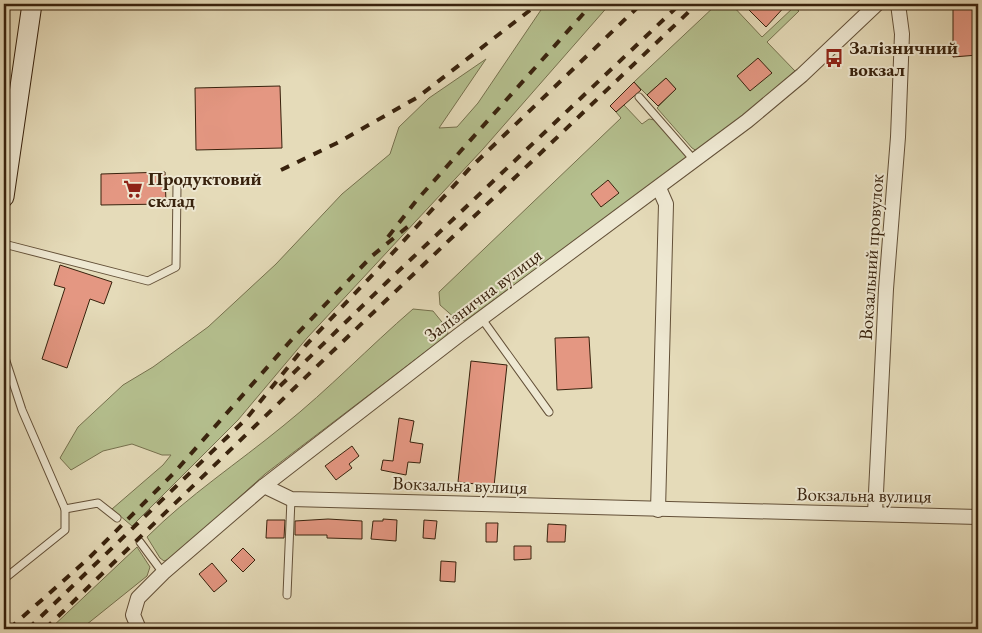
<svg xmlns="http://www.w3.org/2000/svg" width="982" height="633" font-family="'EB Garamond',serif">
  <rect width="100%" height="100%" fill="#e5dbb9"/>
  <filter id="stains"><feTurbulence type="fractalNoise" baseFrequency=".004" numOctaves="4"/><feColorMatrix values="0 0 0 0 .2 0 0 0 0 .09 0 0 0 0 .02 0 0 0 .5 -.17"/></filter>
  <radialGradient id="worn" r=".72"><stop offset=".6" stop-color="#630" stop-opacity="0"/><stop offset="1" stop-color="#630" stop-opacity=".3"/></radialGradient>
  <g fill="#b5c08f" stroke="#76714e">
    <polygon points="545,4 610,4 483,149 307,338 238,420 132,526 112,509 163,465 171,455 162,455 132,444 103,451 71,470 60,458 78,427 123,385 153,367 208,327 276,264 342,194 390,154 399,127 429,98 486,59 439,128 457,127 478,103"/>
    <polygon points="717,4 731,4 762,37 794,7 799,11 767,42 795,71 728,130 697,151 692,148 657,108 676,89 666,78 647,95 634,82"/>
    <polygon points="624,105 642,124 649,119 655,120 685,153 687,158 465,321 456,319 440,305 439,292 621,118 616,112"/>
    <path d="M 413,309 L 433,311 L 446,327 L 448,333 L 445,337 L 265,474 L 172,558 L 164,561 L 160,558 L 147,537 C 189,495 238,463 283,426 C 329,389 369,347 413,309 Z"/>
    <polygon points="137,547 150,567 147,576 81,629 50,629"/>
  </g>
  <g fill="#e49782" stroke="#38220d">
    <polygon points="743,4 787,4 766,27"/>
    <polygon points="953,4 978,4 978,55 953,57"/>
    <polygon points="758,58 772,73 750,91 737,76"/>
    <polygon points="666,78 676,89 658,106 647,95"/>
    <polygon points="634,82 641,90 616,112 610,106"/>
    <polygon points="280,86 282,148 196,150 195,88"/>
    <polygon points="165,172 166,204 101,205 101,174"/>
    <polygon points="608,180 619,193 601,207 591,194"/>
    <polygon points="60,265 112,282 104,304 90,299 67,368 42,359 65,288 54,285"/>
    <polygon points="589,337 592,388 557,390 555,338"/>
    <polygon points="471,361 507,365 494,486 458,482"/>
    <polygon points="399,418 414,421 410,442 423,444 420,463 408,462 406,475 381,470 383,460 393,461"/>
    <polygon points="352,446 359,456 349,464 352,468 336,480 325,466"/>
    <polygon points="328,519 362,521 362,539 327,538 327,535 295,535 295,521"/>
    <polygon points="383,519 397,520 396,541 371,539 373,521 383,521"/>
    <polygon points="267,520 285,520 284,538 266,538"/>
    <polygon points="424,520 437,521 435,539 423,538"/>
    <polygon points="486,523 498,523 497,542 486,542"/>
    <polygon points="548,524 566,525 565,542 547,542"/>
    <polygon points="514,546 531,546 531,559 514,560"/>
    <polygon points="243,548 255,560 243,572 231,560"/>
    <polygon points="441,561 456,562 455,582 440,581"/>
    <polygon points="212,563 227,581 214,592 199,574"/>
  </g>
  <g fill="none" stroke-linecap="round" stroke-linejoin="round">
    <g stroke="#635038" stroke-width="9">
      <g id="lane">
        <polyline points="639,97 694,160"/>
        <polyline points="4,244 148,281 176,267 177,186"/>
        <polyline points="482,319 549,412"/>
        <polyline points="4,355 22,410 65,509 98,503 117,518"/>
        <polyline points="140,542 163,573"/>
        <polyline points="4,579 65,530 65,509"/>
        <polyline points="287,595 291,499"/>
      </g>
    </g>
    <g stroke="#635038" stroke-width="16">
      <g id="street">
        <polyline points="264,486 291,499 978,517"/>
        <polyline points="658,510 666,204 659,188"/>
        <polyline points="875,513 886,289 898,137 902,34 898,4"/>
        <polyline points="139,629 133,615 138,598 163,573 264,486 459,335 747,121 802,75 877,4"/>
      </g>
    </g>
    <g stroke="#38220d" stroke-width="21">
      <polyline id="secondary" points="4,197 32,4"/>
    </g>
    <use href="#lane" stroke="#eee8d2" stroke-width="7"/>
    <use href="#street" stroke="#eee8d2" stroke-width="14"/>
    <use href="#secondary" stroke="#eee8d2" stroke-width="19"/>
    <g stroke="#38220d" stroke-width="4" stroke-dasharray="9 9" stroke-linecap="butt">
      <polyline points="281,170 337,143 418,97 538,4"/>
      <polyline points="388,237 416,201 592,4"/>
      <polyline points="280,386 388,281 680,4"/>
      <polyline points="9,629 89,558 173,474 294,337 372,256 412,223"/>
      <polyline points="28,629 246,419 306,345 378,269 470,168 641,4"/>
      <polyline points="45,629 313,370 697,4"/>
    </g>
  </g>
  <defs>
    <g id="bus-bare" transform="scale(1.5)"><path d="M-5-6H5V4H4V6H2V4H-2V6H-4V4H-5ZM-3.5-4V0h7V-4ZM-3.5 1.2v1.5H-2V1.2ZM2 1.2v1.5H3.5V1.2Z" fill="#8f2418" stroke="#eee8d2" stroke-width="2.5" paint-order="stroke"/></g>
    <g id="supermarket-bare" transform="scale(1.5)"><path d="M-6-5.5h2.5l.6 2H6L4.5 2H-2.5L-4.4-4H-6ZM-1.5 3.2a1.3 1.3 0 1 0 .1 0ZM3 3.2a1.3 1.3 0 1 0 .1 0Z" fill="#8f2418" stroke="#eee8d2" stroke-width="2.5" paint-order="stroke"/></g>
  </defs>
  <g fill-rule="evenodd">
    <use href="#bus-bare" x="834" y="58"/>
    <use href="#supermarket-bare" x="133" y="189"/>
  </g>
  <g text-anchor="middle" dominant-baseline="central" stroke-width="4" stroke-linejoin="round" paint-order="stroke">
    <g font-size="19" font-weight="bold" fill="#38220d" stroke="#eee8d2" text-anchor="start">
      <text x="849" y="47">Залізничний<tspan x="849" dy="22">вокзал</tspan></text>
      <text x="148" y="178">Продуктовий<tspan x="148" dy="22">склад</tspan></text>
    </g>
    <g font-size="19" fill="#38220d" stroke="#eee8d2">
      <text transform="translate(871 257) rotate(-86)">Вокзальний провулок</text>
      <text transform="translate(483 295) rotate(-37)">Залізнична вулиця</text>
      <text transform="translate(460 485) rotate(2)">Вокзальна вулиця</text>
      <text transform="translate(864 495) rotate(1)">Вокзальна вулиця</text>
    </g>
  </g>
  <rect width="982" height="633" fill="none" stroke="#e5dbb9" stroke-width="20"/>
  <rect x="5" y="5" width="972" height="623" fill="none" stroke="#38220d" stroke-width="2.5"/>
  <rect x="10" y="10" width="962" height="613" fill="none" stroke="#38220d"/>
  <rect width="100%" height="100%" filter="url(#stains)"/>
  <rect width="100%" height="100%" fill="url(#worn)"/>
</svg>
